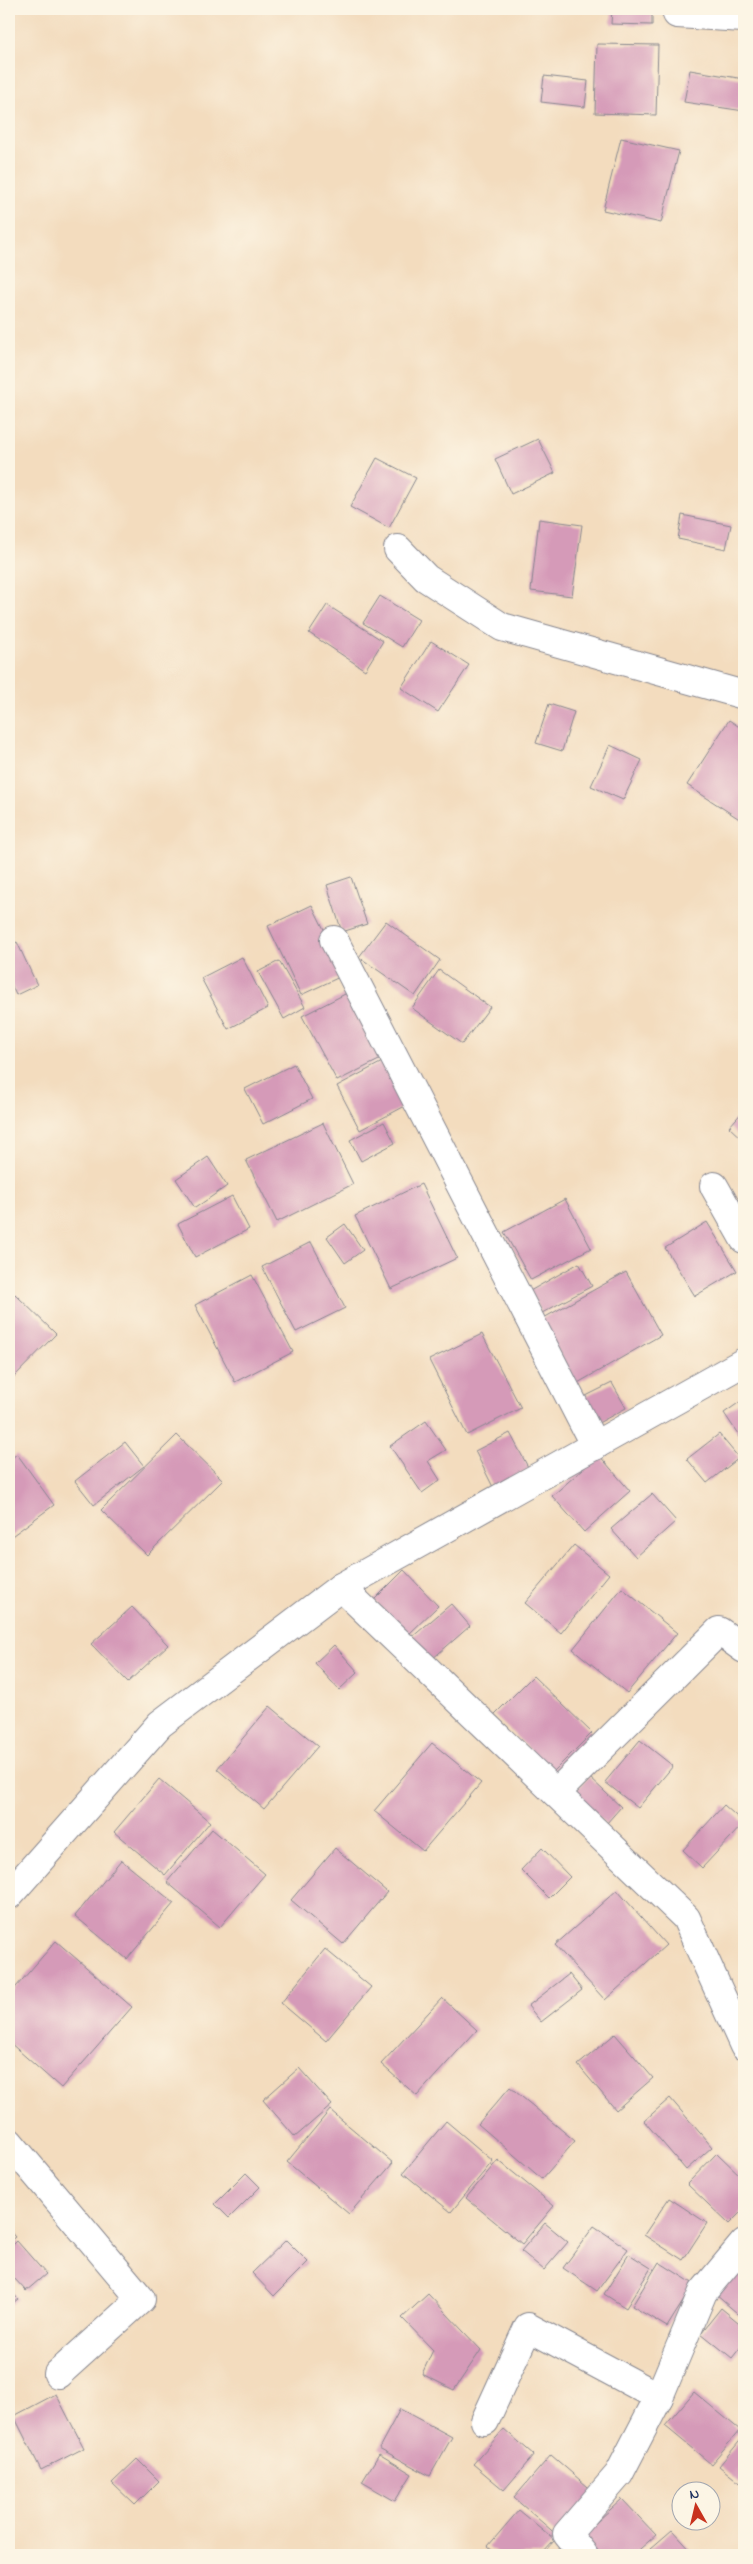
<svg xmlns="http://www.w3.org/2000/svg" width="753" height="2564" font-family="'Indie Flower',sans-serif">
  <rect width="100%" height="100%" fill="#fcf5e5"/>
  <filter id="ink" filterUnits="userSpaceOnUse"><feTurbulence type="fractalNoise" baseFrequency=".02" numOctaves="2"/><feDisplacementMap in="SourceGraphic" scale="10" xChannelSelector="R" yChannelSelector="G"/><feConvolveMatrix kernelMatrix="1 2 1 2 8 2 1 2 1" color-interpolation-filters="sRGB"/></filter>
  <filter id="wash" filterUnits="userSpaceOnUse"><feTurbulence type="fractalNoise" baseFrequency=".0096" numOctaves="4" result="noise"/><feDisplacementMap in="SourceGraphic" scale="20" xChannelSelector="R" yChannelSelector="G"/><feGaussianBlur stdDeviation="1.12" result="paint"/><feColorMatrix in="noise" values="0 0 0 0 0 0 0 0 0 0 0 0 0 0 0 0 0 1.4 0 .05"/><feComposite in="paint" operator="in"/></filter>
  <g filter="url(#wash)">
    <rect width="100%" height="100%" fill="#f3dcbe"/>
    <g id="blocks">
      <g fill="#d59ab8">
        <polygon points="612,9 652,9 652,25 611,24"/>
        <polygon points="597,44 658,45 656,115 595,113"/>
        <polygon points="690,70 744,79 744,111 684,102"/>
        <polygon points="544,76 588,81 585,107 541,102"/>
        <polygon points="621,138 679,151 661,223 603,210"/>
        <polygon points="538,439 555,473 511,494 495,459"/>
        <polygon points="377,458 416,478 389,528 350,507"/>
        <polygon points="682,515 731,525 726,549 678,539"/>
        <polygon points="539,519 582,525 572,596 531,591"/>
        <polygon points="380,596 419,620 402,647 363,623"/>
        <polygon points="327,605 383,641 365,670 309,633"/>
        <polygon points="431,641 469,665 438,712 401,688"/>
        <polygon points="549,704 574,712 562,751 536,743"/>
        <polygon points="729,720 744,730 744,822 687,785"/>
        <polygon points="610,745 642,760 623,800 591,786"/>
        <polygon points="351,877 367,924 342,932 327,885"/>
        <polygon points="312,905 346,974 301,995 268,926"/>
        <polygon points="386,921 440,960 415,996 359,957"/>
        <polygon points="17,942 37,985 16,995 9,980 9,946"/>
        <polygon points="242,957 268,1008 228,1029 201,978"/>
        <polygon points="279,961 305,1007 284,1019 258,972"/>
        <polygon points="439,970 490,1007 462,1044 412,1008"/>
        <polygon points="349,992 383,1058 337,1081 302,1016"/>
        <polygon points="384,1061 407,1105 360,1130 337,1086"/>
        <polygon points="294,1064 312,1099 263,1124 245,1089"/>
        <polygon points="744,1110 744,1141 729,1127"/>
        <polygon points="384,1122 395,1143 361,1161 350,1140"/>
        <polygon points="323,1123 353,1184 277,1222 246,1160"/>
        <polygon points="208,1157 227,1186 195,1208 176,1179"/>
        <polygon points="421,1184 457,1258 391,1289 355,1216"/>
        <polygon points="232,1196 249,1229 195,1257 178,1224"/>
        <polygon points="565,1199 591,1248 531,1280 504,1232"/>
        <polygon points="707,1222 737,1271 695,1296 665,1248"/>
        <polygon points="345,1224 363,1250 345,1263 327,1237"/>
        <polygon points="311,1242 345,1308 296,1332 262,1267"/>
        <polygon points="579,1263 592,1286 542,1313 530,1291"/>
        <polygon points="626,1272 661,1335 576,1384 540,1320"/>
        <polygon points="252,1275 293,1352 235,1382 195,1305"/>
        <polygon points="15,1294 56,1334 9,1382 9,1300"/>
        <polygon points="482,1334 521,1408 467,1435 429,1360"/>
        <polygon points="612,1383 626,1408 591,1427 576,1401"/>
        <polygon points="744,1399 744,1443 724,1413"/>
        <polygon points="426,1421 446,1450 428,1461 440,1480 422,1493 390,1446"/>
        <polygon points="510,1433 529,1469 493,1487 475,1451"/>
        <polygon points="719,1434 739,1458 707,1483 687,1459"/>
        <polygon points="177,1435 223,1480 147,1555 101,1510"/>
        <polygon points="125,1442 144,1466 94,1505 75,1481"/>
        <polygon points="17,1454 54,1505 9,1538 9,1460"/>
        <polygon points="599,1455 630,1491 584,1532 552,1496"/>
        <polygon points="652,1494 676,1521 636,1557 611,1529"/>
        <polygon points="574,1545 609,1574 561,1633 525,1603"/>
        <polygon points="404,1570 438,1606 408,1635 374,1600"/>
        <polygon points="622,1588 677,1633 627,1693 573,1649"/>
        <polygon points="451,1604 470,1626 431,1660 411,1638"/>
        <polygon points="132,1607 168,1645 128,1682 91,1644"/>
        <polygon points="334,1645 358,1672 339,1690 315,1663"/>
        <polygon points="533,1676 592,1733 553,1772 494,1715"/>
        <polygon points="270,1706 318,1746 264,1809 217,1769"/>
        <polygon points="640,1740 673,1766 638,1808 605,1782"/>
        <polygon points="432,1743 481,1783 423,1851 374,1811"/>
        <polygon points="589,1777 621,1807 606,1824 574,1793"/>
        <polygon points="159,1779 210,1822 165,1875 114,1832"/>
        <polygon points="724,1805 744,1823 702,1868 683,1850"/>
        <polygon points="212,1829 265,1874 220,1927 167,1882"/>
        <polygon points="335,1848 387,1892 343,1944 291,1900"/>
        <polygon points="542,1848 570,1877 549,1898 521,1870"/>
        <polygon points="121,1860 174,1903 127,1959 75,1916"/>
        <polygon points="617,1890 666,1945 605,2000 555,1945"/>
        <polygon points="56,1941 132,2007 61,2088 9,2042 9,1995"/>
        <polygon points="325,1949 371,1987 326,2041 281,2003"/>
        <polygon points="569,1974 582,1990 541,2022 528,2006"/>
        <polygon points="442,1998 477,2030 417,2096 381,2064"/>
        <polygon points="615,2034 653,2078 616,2110 578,2065"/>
        <polygon points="299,2068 332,2105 295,2137 263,2100"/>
        <polygon points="510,2087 575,2141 542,2179 478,2124"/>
        <polygon points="670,2098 712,2147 686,2170 644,2121"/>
        <polygon points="330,2110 393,2163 349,2214 287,2162"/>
        <polygon points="446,2121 493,2161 451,2212 403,2173"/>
        <polygon points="717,2153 744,2179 744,2209 729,2224 687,2184"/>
        <polygon points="498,2160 554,2206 522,2244 466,2198"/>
        <polygon points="246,2173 260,2187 229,2218 215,2204"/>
        <polygon points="669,2198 707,2223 683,2260 644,2235"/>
        <polygon points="545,2223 568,2242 544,2270 521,2251"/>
        <polygon points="594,2226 628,2249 597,2291 563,2268"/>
        <polygon points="9,2230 15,2237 9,2242"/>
        <polygon points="286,2240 308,2262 274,2296 252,2273"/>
        <polygon points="17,2241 46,2274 26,2291 13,2277 9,2281 9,2249"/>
        <polygon points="629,2254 651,2268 626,2308 604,2294"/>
        <polygon points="659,2262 694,2284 667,2327 632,2306"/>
        <polygon points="744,2264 744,2319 716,2295"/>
        <polygon points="9,2289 18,2299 9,2306"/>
        <polygon points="428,2294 481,2350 454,2390 422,2374 433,2350 402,2318"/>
        <polygon points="721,2308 744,2327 744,2343 732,2358 701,2333"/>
        <polygon points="694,2392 740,2430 711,2464 665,2426"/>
        <polygon points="56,2394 84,2448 41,2470 14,2416"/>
        <polygon points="400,2409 452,2437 430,2476 379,2448"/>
        <polygon points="504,2429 534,2455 504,2490 473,2464"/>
        <polygon points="744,2436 744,2477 740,2483 719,2466"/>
        <polygon points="379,2454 412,2474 395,2501 362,2482"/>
        <polygon points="551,2455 595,2493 558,2536 514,2498"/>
        <polygon points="137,2459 159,2481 135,2505 112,2483"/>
        <polygon points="622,2499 656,2535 633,2555 591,2555 577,2540"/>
        <polygon points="519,2510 555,2540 541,2555 499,2555 488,2546"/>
        <polygon points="672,2530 695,2555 656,2555 650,2549"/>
      </g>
    </g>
  </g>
  <g filter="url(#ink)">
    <use href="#blocks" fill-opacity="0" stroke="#87868e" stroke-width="1"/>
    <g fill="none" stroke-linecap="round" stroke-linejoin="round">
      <g stroke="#87868e" stroke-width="30">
        <g id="minor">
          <polyline points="677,14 744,18"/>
          <polyline points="398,549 426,578 502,627 744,695"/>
          <polyline points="334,940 595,1446"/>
          <polyline points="714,1186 744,1239"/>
          <polyline points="341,1587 686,1918 744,2046"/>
          <polyline points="556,1793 719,1631 744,1649"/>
          <polyline points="9,1895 160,1724 341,1587 744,1362"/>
          <polyline points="9,2142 141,2299 58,2374"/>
          <polyline points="485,2421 528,2327 659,2397"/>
          <polyline points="584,2555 567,2534 619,2474 659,2397 703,2292 744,2243"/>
        </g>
      </g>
      <use href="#minor" stroke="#fff" stroke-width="28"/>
    </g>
  </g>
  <rect width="753" height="2564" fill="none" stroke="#fcf5e5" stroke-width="30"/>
  <g transform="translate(696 2506) rotate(352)"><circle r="24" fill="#fcf5e5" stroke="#a2a6af"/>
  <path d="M0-4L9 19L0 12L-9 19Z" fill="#c8321e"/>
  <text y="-8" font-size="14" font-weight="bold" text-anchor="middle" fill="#1b2f5e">N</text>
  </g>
</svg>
